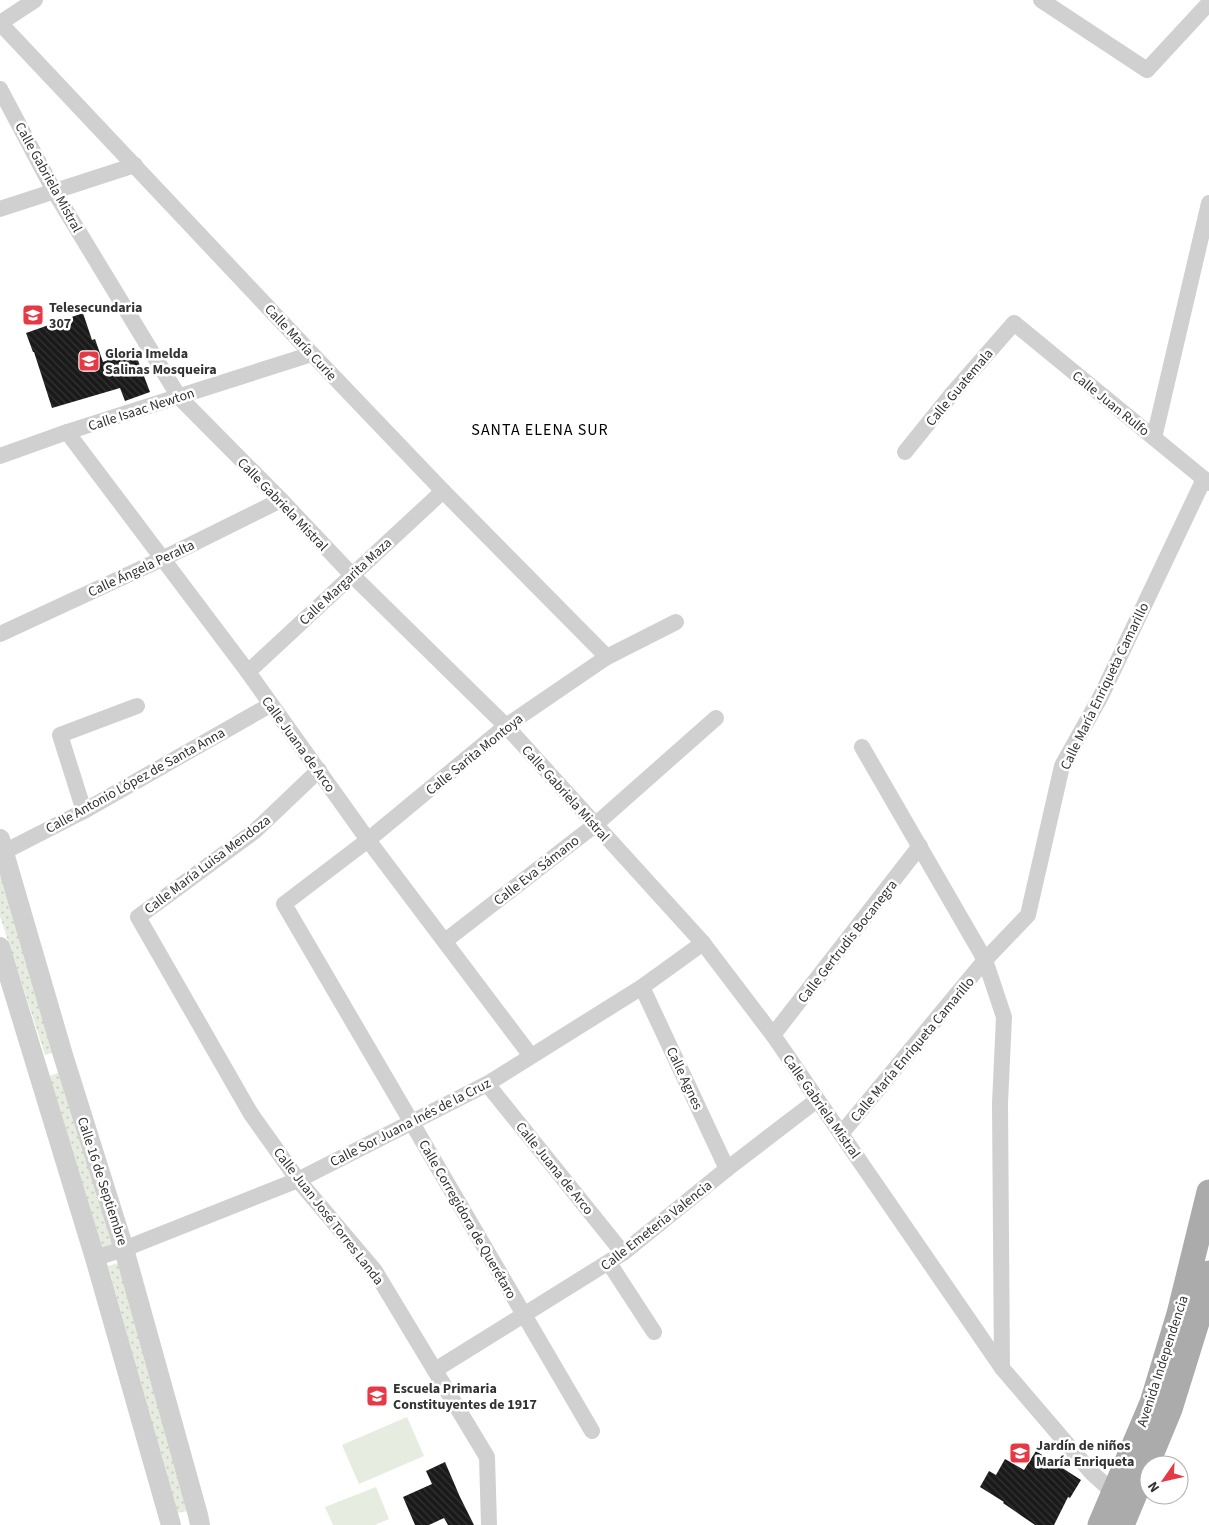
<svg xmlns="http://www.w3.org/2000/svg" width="1209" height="1525" viewBox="0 0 1209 1525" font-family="'Source Sans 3',sans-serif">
	<defs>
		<pattern id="grass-dots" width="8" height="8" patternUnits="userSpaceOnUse" patternTransform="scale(1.25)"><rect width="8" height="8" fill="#e6ecdf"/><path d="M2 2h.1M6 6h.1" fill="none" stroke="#c6cbc0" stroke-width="1.8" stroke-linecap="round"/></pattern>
		<pattern id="building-back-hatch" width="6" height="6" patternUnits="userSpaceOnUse" patternTransform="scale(1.25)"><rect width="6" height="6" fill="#1a1a1a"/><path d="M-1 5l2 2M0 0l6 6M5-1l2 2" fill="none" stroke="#333"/></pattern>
	</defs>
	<rect width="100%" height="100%" fill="#fff"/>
	<g fill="url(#grass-dots)">
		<path d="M 3,876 L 55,1052 L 45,1055 L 0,916 L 0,877 Z"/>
		<path d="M 61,1072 L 115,1245 L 103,1250 L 49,1076 Z"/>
		<path d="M 122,1262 L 187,1511 L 177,1513 L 108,1266 Z"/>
	</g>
	<g fill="#e6ecdf">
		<path d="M 407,1417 L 424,1456 L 359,1484 L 342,1445 Z"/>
		<path d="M 376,1487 L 389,1519 L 375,1525 L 333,1525 L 325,1507 Z"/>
	</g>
	<g fill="url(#building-back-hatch)">
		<path d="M 83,313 L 92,340 L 95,339 L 103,362 L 134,350 L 150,392 L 125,401 L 120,388 L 52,408 L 34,352 L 33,352 L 26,333 Z"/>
		<path d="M 1036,1451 L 1081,1480 L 1070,1498 L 1068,1497 L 1054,1525 L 1035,1525 L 1003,1503 L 1004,1502 L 980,1487 L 989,1471 L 996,1475 L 1005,1459 L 1024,1470 Z"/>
		<path d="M 445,1462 L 460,1497 L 474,1525 L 448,1525 L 444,1518 L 429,1525 L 415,1525 L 403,1497 L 432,1484 L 426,1471 Z"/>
	</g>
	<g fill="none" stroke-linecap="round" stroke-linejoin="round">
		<g stroke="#d0d0d0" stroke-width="16">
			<path d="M 1041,0 L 1147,70 L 1209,3"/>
			<path d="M 0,23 L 312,354 L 443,491 L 607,657"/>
			<path d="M 0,23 L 35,0"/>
			<path d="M 0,89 L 54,191 L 179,397 L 281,500 L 352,575 L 506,726 L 703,943 L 773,1035 L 1002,1368 L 1091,1472 L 1114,1493 L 1123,1496"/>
			<path d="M 0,209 L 135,165"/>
			<path d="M 67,432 L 248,672 L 368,840 L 531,1056"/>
			<path d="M 1154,438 L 1209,203"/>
			<path d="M 905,452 L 951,395 L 1014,323 L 1209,483"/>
			<path d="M 0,456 L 67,432 L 312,354"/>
			<path d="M 0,634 L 162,559 L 281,500"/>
			<path d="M 248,672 L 443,491"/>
			<path d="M 862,747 L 985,960 L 1004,1017 L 1000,1103 L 1002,1368"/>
			<path d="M 319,770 L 255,831 L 138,917 L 251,1114 L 298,1180 L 375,1271 L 487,1457 L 489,1525"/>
			<path d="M 84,811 L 60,735 L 137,706"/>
			<path d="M 0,854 L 84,811 L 270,705"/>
			<path d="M 445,941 L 595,825 L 716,718"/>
			<path d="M 642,987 L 727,1169"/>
			<path d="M 773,1035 L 920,846"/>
			<path d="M 487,1084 L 623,1253"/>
			<path d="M 841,1134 L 985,960 L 1028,915 L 1062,766 L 1101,696 L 1204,479"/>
			<path d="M 95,1258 L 124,1249 L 298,1180 L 487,1084 L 642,987 L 703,943"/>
			<path d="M 609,1263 L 654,1332"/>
			<path d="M 435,1370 L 623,1253 L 727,1169 L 817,1100"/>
			<path d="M 592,1431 L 284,904 L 368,840 L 506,726 L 607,657 L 676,622"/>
		</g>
		<g stroke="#d0d0d0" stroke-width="20">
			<path d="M 0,839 L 63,1055 L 124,1249 L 198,1515 L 200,1525"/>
			<path d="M 0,947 L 95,1258 L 171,1525"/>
		</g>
		<g stroke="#ababab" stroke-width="25">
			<path d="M 1100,1525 L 1152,1403 L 1179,1314 L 1209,1192"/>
			<path d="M 1122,1525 L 1170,1409 L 1198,1319 L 1209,1273"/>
		</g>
	</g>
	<defs>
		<g id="school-square" transform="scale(1.125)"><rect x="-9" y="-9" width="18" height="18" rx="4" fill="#e63946" stroke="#fff"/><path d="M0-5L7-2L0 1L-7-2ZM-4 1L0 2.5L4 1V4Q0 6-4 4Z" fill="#fff"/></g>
	</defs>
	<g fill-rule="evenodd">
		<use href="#school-square" x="33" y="315"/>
		<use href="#school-square" x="89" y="361"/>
		<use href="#school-square" x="377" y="1396"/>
		<use href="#school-square" x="1020" y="1453"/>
	</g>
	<g text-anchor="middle" stroke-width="5" stroke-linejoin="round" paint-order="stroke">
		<g font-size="14" fill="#333" stroke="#fff">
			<text transform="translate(49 177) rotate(61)" y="5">Calle Gabriela Mistral</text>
			<text transform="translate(301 342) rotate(47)" y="5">Calle María Curie</text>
			<text transform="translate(959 387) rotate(-50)" y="5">Calle Guatemala</text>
			<text transform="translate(1111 403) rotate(39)" y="5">Calle Juan Rulfo</text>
			<text transform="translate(141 409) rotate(-18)" y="5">Calle Isaac Newton</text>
			<text transform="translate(283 504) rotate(46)" y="5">Calle Gabriela Mistral</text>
			<text transform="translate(141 568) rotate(-25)" y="5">Calle Ángela Peralta</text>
			<text transform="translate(345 581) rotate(-43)" y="5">Calle Margarita Maza</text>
			<text transform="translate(1104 686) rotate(-64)" y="5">Calle María Enriqueta Camarillo</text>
			<text transform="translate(299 744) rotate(54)" y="5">Calle Juana de Arco</text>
			<text transform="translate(474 754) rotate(-39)" y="5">Calle Sarita Montoya</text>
			<text transform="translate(135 780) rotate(-29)" y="5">Calle Antonio López de Santa Anna</text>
			<text transform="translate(566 793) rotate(48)" y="5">Calle Gabriela Mistral</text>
			<text transform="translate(207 864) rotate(-37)" y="5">Calle María Luisa Mendoza</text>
			<text transform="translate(536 870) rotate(-38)" y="5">Calle Eva Sámano</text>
			<text transform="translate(847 941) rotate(-52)" y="5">Calle Gertrudis Bocanegra</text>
			<text transform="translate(912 1049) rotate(-50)" y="5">Calle María Enriqueta Camarillo</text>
			<text transform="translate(685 1078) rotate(65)" y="5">Calle Agnes</text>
			<text transform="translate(822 1106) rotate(55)" y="5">Calle Gabriela Mistral</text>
			<text transform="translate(410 1122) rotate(-27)" y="5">Calle Sor Juana Inés de la Cruz</text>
			<text transform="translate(555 1168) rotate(51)" y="5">Calle Juana de Arco</text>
			<text transform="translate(103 1181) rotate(72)" y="5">Calle 16 de Septiembre</text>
			<text transform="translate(329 1216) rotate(52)" y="5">Calle Juan José Torres Landa</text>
			<text transform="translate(468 1219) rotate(60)" y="5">Calle Corregidora de Querétaro</text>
			<text transform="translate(656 1225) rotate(-38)" y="5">Calle Emeteria Valencia</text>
			<text transform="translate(1162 1361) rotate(-72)" y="5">Avenida Independencia</text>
		</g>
		<g font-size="14" font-weight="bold" fill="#333" stroke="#fff" text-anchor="start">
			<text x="49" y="312">Telesecundaria<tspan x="49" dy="16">307</tspan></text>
			<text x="105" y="358">Gloria Imelda<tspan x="105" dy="16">Salinas Mosqueira</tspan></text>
			<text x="393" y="1393">Escuela Primaria<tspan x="393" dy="16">Constituyentes de 1917</tspan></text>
			<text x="1036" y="1450">Jardín de niños<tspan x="1036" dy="16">María Enriqueta</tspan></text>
		</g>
		<g font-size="16" letter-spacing="1" fill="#000" stroke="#fff">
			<text x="540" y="435">SANTA ELENA SUR</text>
		</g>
	</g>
	<g transform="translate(1164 1480) rotate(236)"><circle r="24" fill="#ffffff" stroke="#adadad"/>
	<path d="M0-4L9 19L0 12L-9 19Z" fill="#e63946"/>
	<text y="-8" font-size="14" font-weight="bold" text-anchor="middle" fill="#333333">N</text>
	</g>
</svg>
